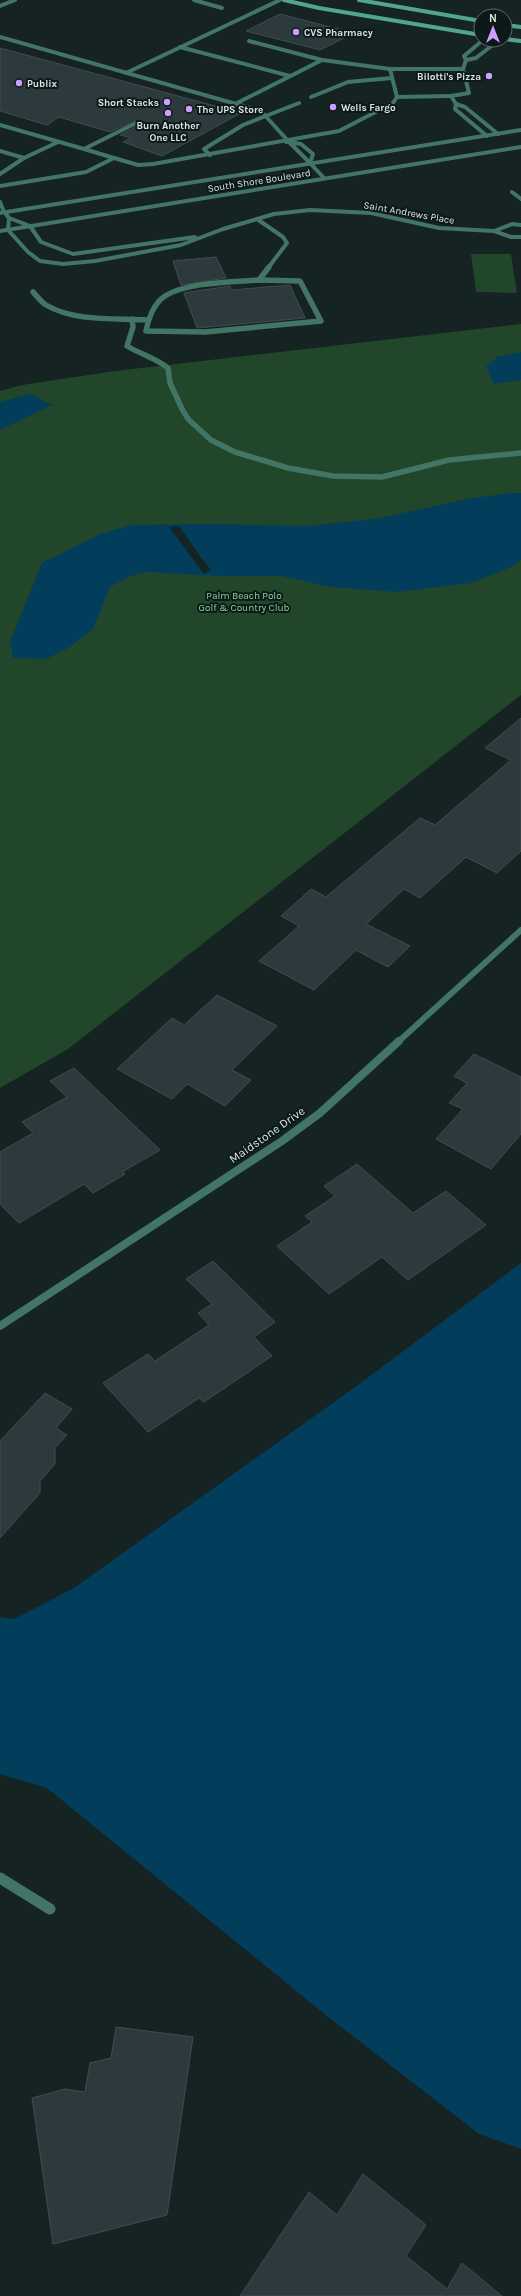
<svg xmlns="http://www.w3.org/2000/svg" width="521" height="2296" viewBox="0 0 521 2296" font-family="Karla,sans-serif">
	<rect width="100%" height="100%" fill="#152322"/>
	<g fill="#22462a">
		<path d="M 471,254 L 511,254 L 517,293 L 476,292 Z"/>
		<path d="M 521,324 L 521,695 L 68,1049 L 0,1088 L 0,391 L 22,385 L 115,371 Z"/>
	</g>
	<g fill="#033d5c">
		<path d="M 521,352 L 521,380 L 494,384 L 486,367 L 497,357 Z"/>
		<path d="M 30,394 L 52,405 L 0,430 L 0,402 Z"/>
		<path d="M 510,493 L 521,493 L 521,560 L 509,568 L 471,583 L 398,592 L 331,587 L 281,576 L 219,576 L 148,572 L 130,576 L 110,587 L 93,629 L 70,647 L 46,659 L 13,658 L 10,642 L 42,563 L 100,534 L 132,525 L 208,524 L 309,526 L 381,518 L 467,499 Z"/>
		<path d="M 521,1263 L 521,2149 L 479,2134 L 327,2016 L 47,1788 L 0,1774 L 0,1617 L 14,1619 L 74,1588 L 362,1382 Z"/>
	</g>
	<path fill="#152322" d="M 179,526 L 200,556 L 211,570 L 204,574 L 169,527 Z"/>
	<g fill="#2c3a3d" stroke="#3f4d51">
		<path d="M 280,14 L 354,33 L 320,50 L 246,31 Z"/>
		<path d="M 0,48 L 130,83 L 241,113 L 162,156 L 123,142 L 131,138 L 120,135 L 139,125 L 139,122 L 137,120 L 110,132 L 59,117 L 47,125 L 0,111 Z"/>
		<path d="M 216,257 L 226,278 L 181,285 L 173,261 Z"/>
		<path d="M 290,285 L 305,318 L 197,328 L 184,293 L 230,286 L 232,290 Z"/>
		<path d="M 521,718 L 521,851 L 497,873 L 466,857 L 420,898 L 404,889 L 366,924 L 410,946 L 388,967 L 356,950 L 314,990 L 259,961 L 299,926 L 281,916 L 311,889 L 326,897 L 420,818 L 435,825 L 511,760 L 485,748 Z"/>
		<path d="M 217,995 L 277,1026 L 232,1070 L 251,1080 L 225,1106 L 187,1084 L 172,1099 L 117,1069 L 172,1018 L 184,1025 Z"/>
		<path d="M 474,1054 L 521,1077 L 521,1134 L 491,1169 L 436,1139 L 463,1109 L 449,1103 L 467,1083 L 454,1076 Z"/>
		<path d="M 74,1068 L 160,1150 L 122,1172 L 125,1174 L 93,1193 L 84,1184 L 19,1223 L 0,1204 L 0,1152 L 33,1133 L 22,1122 L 67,1097 L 50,1081 Z"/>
		<path d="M 357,1164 L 413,1213 L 446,1191 L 486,1225 L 408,1280 L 382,1257 L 329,1294 L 277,1246 L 312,1222 L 305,1216 L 335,1196 L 324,1186 Z"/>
		<path d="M 213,1261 L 275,1322 L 254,1337 L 272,1356 L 204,1402 L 199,1398 L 148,1432 L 103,1383 L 148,1354 L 155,1361 L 209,1325 L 198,1313 L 212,1304 L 186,1279 Z"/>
		<path d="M 45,1393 L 72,1409 L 56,1428 L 67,1435 L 55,1448 L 55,1464 L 40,1481 L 40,1493 L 0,1538 L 0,1441 Z"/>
		<path d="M 116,2027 L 193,2037 L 167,2215 L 53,2244 L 32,2098 L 65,2089 L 85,2092 L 90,2063 L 111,2058 Z"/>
		<path d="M 363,2174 L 426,2225 L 406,2256 L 447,2289 L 462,2263 L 502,2296 L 240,2296 L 309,2192 L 337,2215 Z"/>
	</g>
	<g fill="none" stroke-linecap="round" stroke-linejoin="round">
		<g stroke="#427565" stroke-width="4">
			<path d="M 194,0 L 222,8"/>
			<path d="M 0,6 L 15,0"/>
			<path d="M 0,37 L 261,111 L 289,142"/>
			<path d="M 483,40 L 464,56 L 466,60 L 463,69 L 469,93 L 451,96 L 456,104 L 465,107 L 498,134"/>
			<path d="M 180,47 L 290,76"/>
			<path d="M 322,60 L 390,69 L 463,69"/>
			<path d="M 466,60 L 476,58 L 499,40"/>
			<path d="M 126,73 L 280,0"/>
			<path d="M 311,97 L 348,82 L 392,78"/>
			<path d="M 397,97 L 451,96"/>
			<path d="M 235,104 L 322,60 L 249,41"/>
			<path d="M 456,104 L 455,109 L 487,136"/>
			<path d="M 0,125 L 84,149"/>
			<path d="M 286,142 L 289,142"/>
			<path d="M 289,142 L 301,144 L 313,154 L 310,163 Z"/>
			<path d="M 0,151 L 24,158 L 0,174"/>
			<path d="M 210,155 L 204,149 L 243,125 L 299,103"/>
			<path d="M 24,158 L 58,142"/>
			<path d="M 114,158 L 138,165 L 153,164 L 339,131 L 393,103 L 397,97 L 390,69"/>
			<path d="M 0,186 L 86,172 L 114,158 L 84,149 L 136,123"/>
			<path d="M 512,192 L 521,199"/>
			<path d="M 0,202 L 4,212"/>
			<path d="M 257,219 L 283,237 L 287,243 L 268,268"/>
		</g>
		<g stroke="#427565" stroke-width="5.5">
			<path d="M 259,280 L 300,281 L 321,321 L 205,332 L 146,331 C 148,319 154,303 165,296 C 187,282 233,282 259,280 Z"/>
			<path d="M 259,280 L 269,267"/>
			<path d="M 33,292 C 37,296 41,302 46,305 C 75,322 115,318 147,320"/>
			<path d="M 132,319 L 133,327 L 127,346 C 140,354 156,358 168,368 L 170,383 L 183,411 L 189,420 L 211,440 L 235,452 L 288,468 L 333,476 L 382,477 L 449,460 L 521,453"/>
		</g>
		<g stroke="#427565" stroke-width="4">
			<path d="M 310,163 L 324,178"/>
			<path d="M 6,214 L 9,218 L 30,226 L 41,242 L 73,254 L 195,237"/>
			<path d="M 9,218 L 8,230 L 28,252 L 40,261 L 63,264 L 95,261 L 181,245 L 223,229 L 274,214 L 310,210 L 371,213 L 439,228 L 494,231 L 511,237 L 521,237"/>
			<path d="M 494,231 L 512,224 L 521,225"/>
		</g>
		<path stroke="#427565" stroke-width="6" d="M 398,1042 L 521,930"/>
		<path stroke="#427565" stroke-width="8" d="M 0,1326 L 282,1141 L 320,1113 L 399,1041"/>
		<path stroke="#427565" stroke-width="11" d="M 0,1878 L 50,1909"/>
		<g stroke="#427565" stroke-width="4">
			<path d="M 0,213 L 521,130"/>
			<path d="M 0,231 L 521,147"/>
		</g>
		<g stroke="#50a68d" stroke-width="4">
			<path d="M 284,0 L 319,8 L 481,35"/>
			<path d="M 359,0 L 481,21"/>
			<path d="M 505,25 L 521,27"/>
			<path d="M 505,39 L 521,41"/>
		</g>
	</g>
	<g fill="#cf9eff" stroke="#0c1919" stroke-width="1.5">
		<circle cx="296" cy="32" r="4"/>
		<circle cx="489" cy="76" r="4"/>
		<circle cx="19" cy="83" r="4"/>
		<circle cx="167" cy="102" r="4"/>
		<circle cx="333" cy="107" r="4"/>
		<circle cx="189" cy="109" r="4"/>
		<circle cx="168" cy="113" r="4"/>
	</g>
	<g text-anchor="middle" stroke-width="4" stroke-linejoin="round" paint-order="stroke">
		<g font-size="10" font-weight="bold" fill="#dce5e4" stroke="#0c1919" text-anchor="start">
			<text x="304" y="36">CVS Pharmacy</text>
			<text x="481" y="80" text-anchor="end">Bilotti's Pizza</text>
			<text x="27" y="87">Publix</text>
			<text x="159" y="106" text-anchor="end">Short Stacks</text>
			<text x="341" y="111">Wells Fargo</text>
			<text x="197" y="113">The UPS Store</text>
			<text x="168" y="129" text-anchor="middle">Burn Another<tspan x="168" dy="12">One LLC</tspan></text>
		</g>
		<g font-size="10" fill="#dce5e4" stroke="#0c1919">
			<text transform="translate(259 180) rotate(-9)" y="4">South Shore Boulevard</text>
			<text transform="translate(409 212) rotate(10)" y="4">Saint Andrews Place</text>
		</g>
		<g font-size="10" fill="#8cd299" stroke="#0c1919">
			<text x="244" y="599">Palm Beach Polo<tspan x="244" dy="12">Golf &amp; Country Club</tspan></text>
		</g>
		<g font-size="12" fill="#dce5e4" stroke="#0c1919">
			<text transform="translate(267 1135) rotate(-35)" y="4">Maidstone Drive</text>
		</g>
	</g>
	<g transform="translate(493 28)"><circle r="19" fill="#0c1919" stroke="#5f6b6a"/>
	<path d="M0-3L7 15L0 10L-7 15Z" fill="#cf9eff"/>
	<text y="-6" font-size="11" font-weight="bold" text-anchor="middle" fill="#dce5e4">N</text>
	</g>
</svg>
